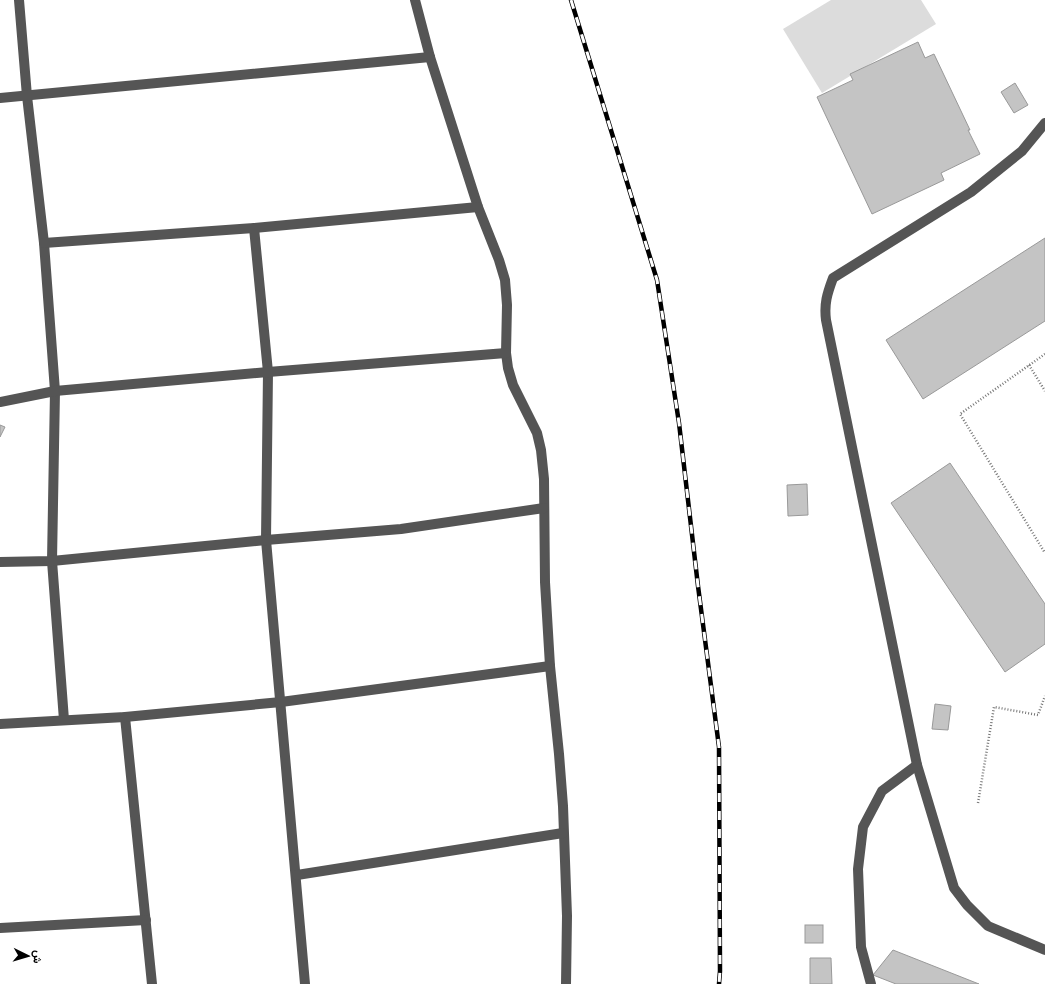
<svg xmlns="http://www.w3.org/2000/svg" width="1045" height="984" viewBox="0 0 1045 984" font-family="'DM Sans',Vazirmatn,sans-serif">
	<rect width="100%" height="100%" fill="#fff"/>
	<path fill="#dcdcdc" d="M 831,0 L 921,0 L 936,24 L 822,93 L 783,29 Z"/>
	<g fill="#c4c4c4" stroke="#999">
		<path d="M 918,42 L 925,58 L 934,54 L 970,130 L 968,130 L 980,154 L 941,173 L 944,180 L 872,214 L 817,97 L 853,80 L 850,74 Z"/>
		<path d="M 1015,83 L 1028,105 L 1014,113 L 1001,92 Z"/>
		<path d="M 1045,238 L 1045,321 L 923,399 L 886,340 Z"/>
		<path d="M 0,425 L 5,427 L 0,437 Z"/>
		<path d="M 950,463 L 1045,604 L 1045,644 L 1005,672 L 891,503 Z"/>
		<path d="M 807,484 L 808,515 L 788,516 L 787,485 Z"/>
		<path d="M 935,704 L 951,706 L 948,730 L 932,729 Z"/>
		<rect x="805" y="925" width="18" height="18"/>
		<path d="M 893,950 L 979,984 L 896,984 L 873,975 Z"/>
		<path d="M 810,958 L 831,958 L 832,984 L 810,984 Z"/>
	</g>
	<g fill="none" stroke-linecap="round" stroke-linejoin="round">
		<g stroke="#777" stroke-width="2.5" stroke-dasharray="1 2" stroke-linecap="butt">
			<path d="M 1045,354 L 960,414 L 1045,553"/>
			<path d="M 1029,365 L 1045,391"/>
			<path d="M 978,803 L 994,707 L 1038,715 L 1045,696"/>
		</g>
		<g stroke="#555" stroke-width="10">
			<path d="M 19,0 L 27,96 L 44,243 L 55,391 L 52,561 L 64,720"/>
			<path d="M 415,0 L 430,57 L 478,207 L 499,260 L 505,280 L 507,305 L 506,353 L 508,368 L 513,385 L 537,433 L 541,450 L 544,479 L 545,582 L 550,666 L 559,754 L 563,806 L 567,916 L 566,984"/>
			<path d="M 0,98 L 430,57"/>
			<path d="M 1045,123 L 1022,151 L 971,192 L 833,278 C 827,294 824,304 826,320 L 917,765 L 954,888 L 967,905 L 988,926 L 1045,950"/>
			<path d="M 254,228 L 268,372 L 266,540 L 305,984"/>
			<path d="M 44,243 L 254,228 L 478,207"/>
			<path d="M 0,402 L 55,391 L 268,372 L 506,353"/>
			<path d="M 0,562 L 52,561 L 266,540 L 401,529 L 544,508"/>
			<path d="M 125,717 L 152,984"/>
			<path d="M 0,724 L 125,717 L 281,702 L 550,666"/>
			<path d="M 297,875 L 563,833"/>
			<path d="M 0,928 L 146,920"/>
			<path d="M 871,984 L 861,947 L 858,869 L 863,827 L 882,791 L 917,765"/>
		</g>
		<g stroke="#000" stroke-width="4.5">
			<path id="rail" d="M 571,0 L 657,280 L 679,423 L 698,586 L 719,747 L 720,971 L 719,984"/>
		</g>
		<use href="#rail" stroke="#fff" stroke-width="3" stroke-dasharray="9" stroke-linecap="butt"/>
	</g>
	<g transform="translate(28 956) rotate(95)" stroke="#ffffff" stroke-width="3" paint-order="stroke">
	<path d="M0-3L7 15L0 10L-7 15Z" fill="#000000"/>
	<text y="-6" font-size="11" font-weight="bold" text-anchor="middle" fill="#000000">ش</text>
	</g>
</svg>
